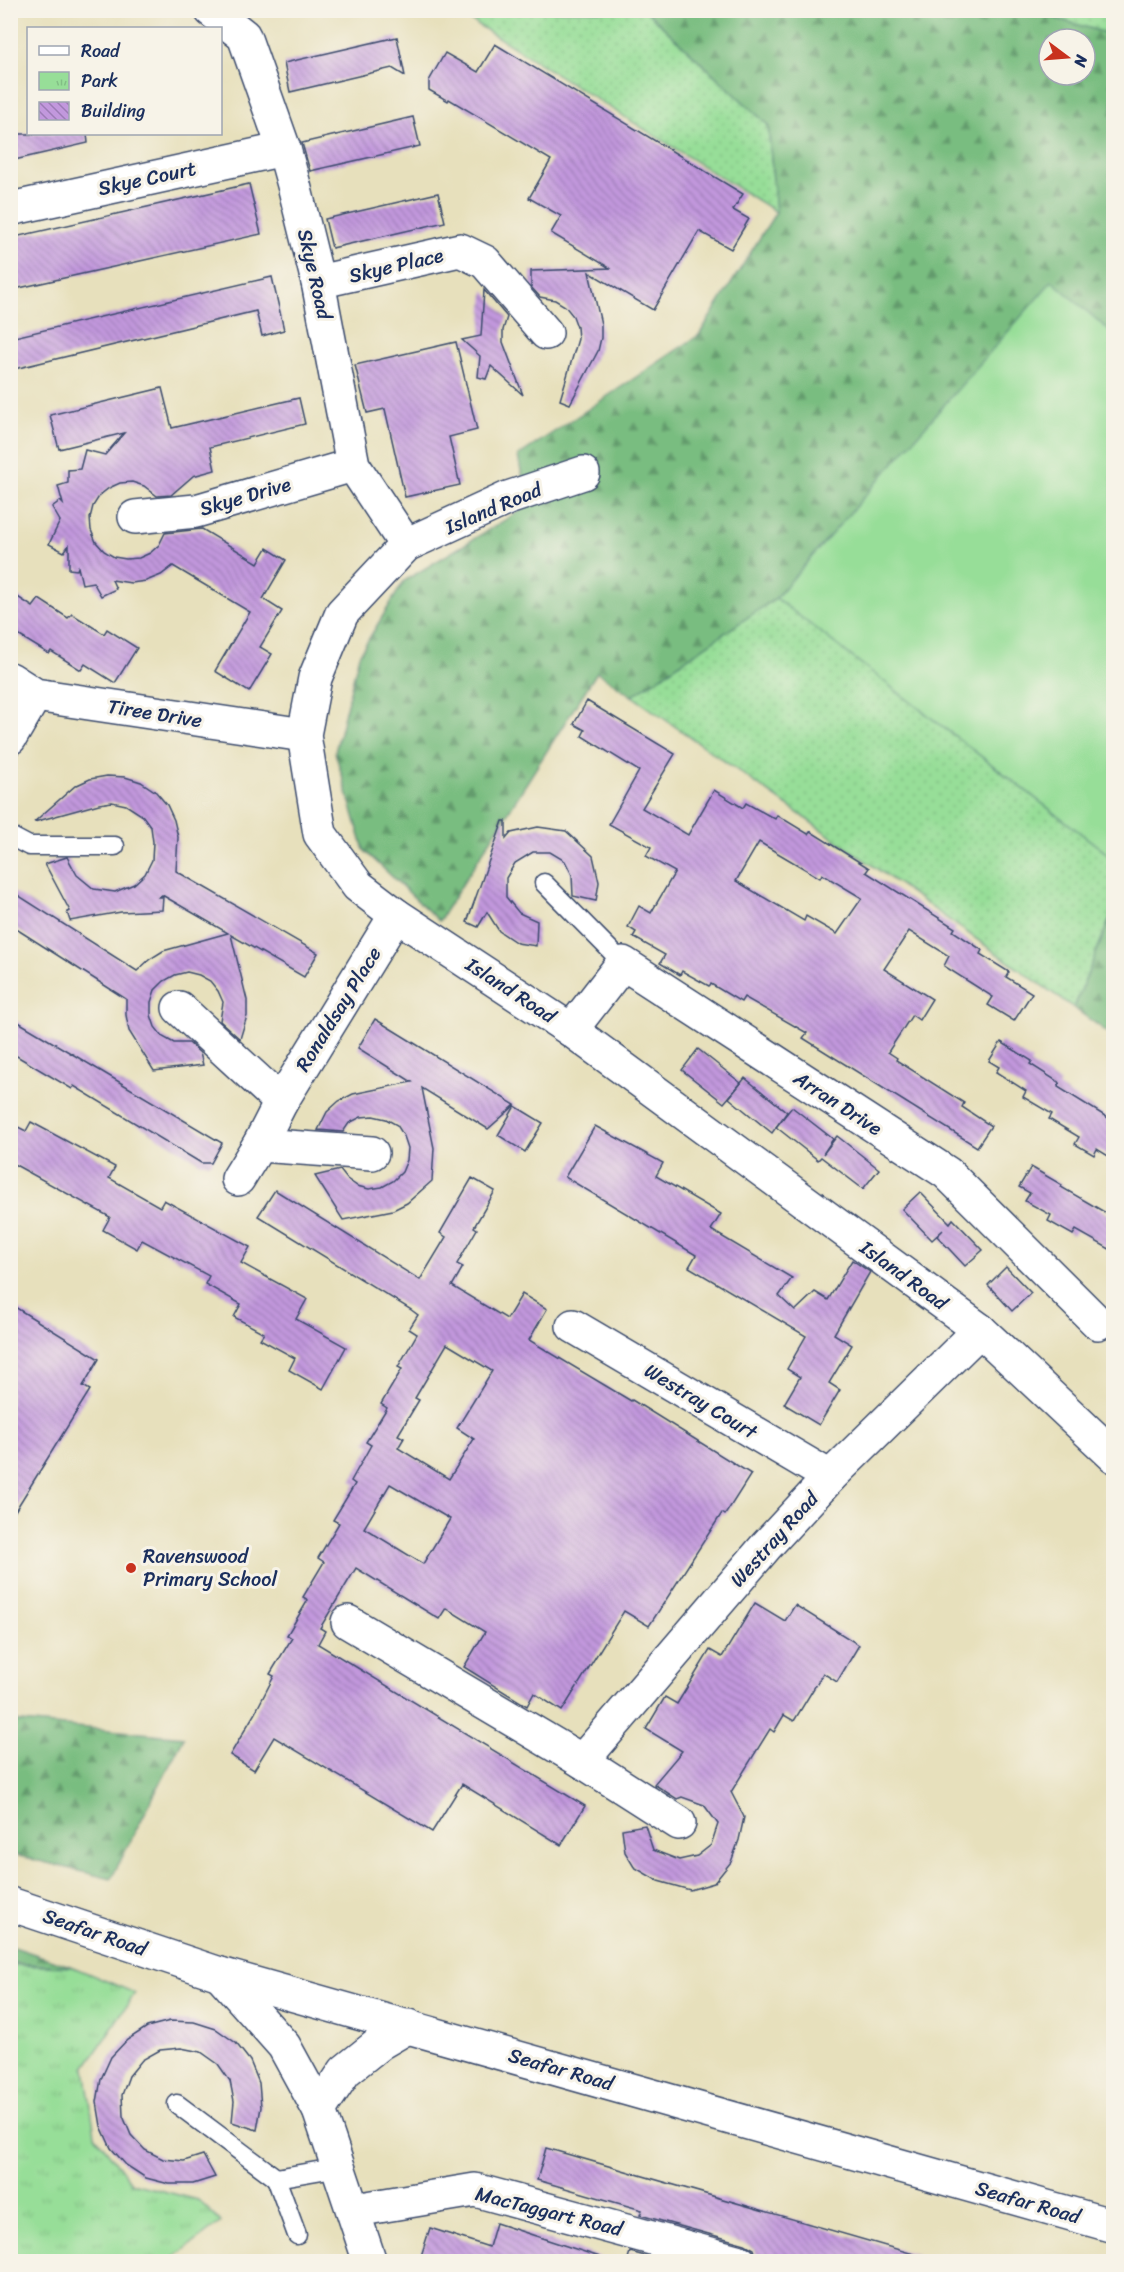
<svg xmlns="http://www.w3.org/2000/svg" width="1124" height="2272" viewBox="0 0 1124 2272" font-family="Sriracha,sans-serif">
	<defs>
		<pattern id="grass-dots" width="8" height="8" patternUnits="userSpaceOnUse" patternTransform="scale(1.5)"><rect width="8" height="8" fill="#97de98"/><path d="M2 2h.1M6 6h.1" fill="none" stroke="#82bf85" stroke-width="1.8" stroke-linecap="round"/></pattern>
		<pattern id="forest-firs" width="22" height="20" patternUnits="userSpaceOnUse" patternTransform="scale(1.5)"><rect width="22" height="20" fill="#79bd80"/><path d="M5 1l3.5 6h-7zM16 11l3.5 6h-7z" fill="#629a6c"/></pattern>
		<pattern id="park-tufts" width="24" height="20" patternUnits="userSpaceOnUse" patternTransform="scale(1.5)"><rect width="24" height="20" fill="#97de98"/><path d="M3 7l-1-3M5 7V3M7 7l1-3M15 17l-1-3M17 17v-4M19 17l1-3" fill="none" stroke="#82bf85"/></pattern>
		<pattern id="building-back-hatch" width="6" height="6" patternUnits="userSpaceOnUse" patternTransform="scale(1.5)"><rect width="6" height="6" fill="#c298dd"/><path d="M-1 5l2 2M0 0l6 6M5-1l2 2" fill="none" stroke="#9d7cb6"/></pattern>
	</defs>
	<rect width="100%" height="100%" fill="#f7f3e8"/>
	<filter id="ink" filterUnits="userSpaceOnUse"><feTurbulence type="fractalNoise" baseFrequency=".0167" numOctaves="2"/><feDisplacementMap in="SourceGraphic" scale="12" xChannelSelector="R" yChannelSelector="G"/><feConvolveMatrix kernelMatrix="1 2 1 2 8 2 1 2 1" color-interpolation-filters="sRGB"/></filter>
	<filter id="wash" filterUnits="userSpaceOnUse"><feTurbulence type="fractalNoise" baseFrequency=".008" numOctaves="4" result="noise"/><feDisplacementMap in="SourceGraphic" scale="24" xChannelSelector="R" yChannelSelector="G"/><feGaussianBlur stdDeviation="1.35" result="paint"/><feColorMatrix in="noise" values="0 0 0 0 0 0 0 0 0 0 0 0 0 0 0 0 0 1.4 0 .05"/><feComposite in="paint" operator="in"/></filter>
	<g filter="url(#wash)">
		<rect width="100%" height="100%" fill="#e7e0bc"/>
		<g fill="url(#grass-dots)" stroke="#59867b" stroke-width="1.5">
			<path d="M 456,11 L 646,11 L 768,125 L 776,212 Z"/>
			<path d="M 1030,11 L 1113,11 L 1113,35 Z"/>
			<path d="M 776,598 L 1113,858 L 1113,911 L 1074,1008 L 632,696 Z"/>
		</g>
		<g fill="url(#forest-firs)" stroke="#4a766f" stroke-width="1.5" fill-rule="evenodd">
			<path d="M 646,11 L 1030,11 L 1113,35 L 1113,334 L 1052,282 L 776,598 L 632,696 L 597,672 L 439,921 L 364,850 L 335,752 L 359,655 L 404,581 L 528,506 L 518,456 L 699,335 L 776,212 L 768,125 ZM 1049,39 L 1085,39 L 1085,75 L 1049,75 Z"/>
			<path d="M 1113,911 L 1113,1036 L 1074,1008 Z"/>
			<path d="M 10,1721 L 184,1737 L 111,1879 L 11,1854 Z"/>
			<path d="M 10,1946 L 11,1946 L 73,1967 L 11,1963 Z"/>
		</g>
		<path fill="url(#park-tufts)" stroke="#59867b" stroke-width="1.5" d="M 11,1965 L 73,1967 L 135,1993 L 85,2068 L 95,2135 L 132,2183 L 198,2200 L 221,2222 L 169,2261 L 11,2261 Z"/>
		<path fill="#97de98" stroke="#59867b" stroke-width="1.5" d="M 1052,281 L 1113,334 L 1113,858 L 776,598 Z"/>
		<g id="blocks">
			<g fill="url(#building-back-hatch)" fill-rule="evenodd">
				<path d="M 397,37 L 405,76 L 392,68 L 290,92 L 284,63 Z"/>
				<path d="M 495,44 L 743,194 L 733,210 L 749,219 L 731,249 L 699,231 L 653,310 L 589,272 L 601,324 L 601,338 L 598,351 L 570,404 L 560,400 L 578,339 L 577,327 L 573,316 L 565,306 L 555,300 L 540,297 L 531,287 L 531,271 L 610,268 L 551,233 L 561,216 L 529,198 L 551,160 L 449,99 L 448,101 L 429,90 L 429,81 L 445,53 L 478,72 Z"/>
				<path d="M 413,117 L 420,146 L 310,171 L 302,143 Z"/>
				<path d="M 10,134 L 87,134 L 88,143 L 10,161 Z"/>
				<path d="M 249,184 L 261,234 L 10,290 L 10,238 Z"/>
				<path d="M 438,193 L 445,222 L 332,248 L 325,219 Z"/>
				<path d="M 272,277 L 284,330 L 262,336 L 256,311 L 10,370 L 10,338 Z"/>
				<path d="M 484,290 L 507,317 L 503,330 L 503,342 L 523,395 L 491,366 L 486,379 L 478,377 L 480,356 L 462,340 L 481,336 Z"/>
				<path d="M 456,342 L 477,430 L 449,437 L 460,485 L 405,497 L 385,409 L 367,413 L 355,365 Z"/>
				<path d="M 162,388 L 172,428 L 299,398 L 305,424 L 210,447 L 215,470 L 193,476 L 171,495 L 157,496 L 144,486 L 132,482 L 120,483 L 109,488 L 100,495 L 93,506 L 90,518 L 91,530 L 96,542 L 104,551 L 114,557 L 126,559 L 139,558 L 150,553 L 159,545 L 165,533 L 202,529 L 258,563 L 267,548 L 286,560 L 263,599 L 282,611 L 260,647 L 272,654 L 249,692 L 215,671 L 250,612 L 173,566 L 161,575 L 146,581 L 131,583 L 112,580 L 116,589 L 101,596 L 93,582 L 82,584 L 78,567 L 77,570 L 69,569 L 69,545 L 64,552 L 49,544 L 60,521 L 52,507 L 60,501 L 63,504 L 58,486 L 68,483 L 68,470 L 80,469 L 85,450 L 105,455 L 124,433 L 59,449 L 50,415 Z"/>
				<path d="M 10,592 L 33,607 L 39,599 L 68,618 L 72,614 L 104,634 L 107,629 L 137,648 L 115,683 L 85,664 L 81,670 L 51,651 L 49,654 L 10,630 Z"/>
				<path d="M 587,701 L 675,754 L 642,808 L 688,835 L 714,790 L 743,808 L 746,803 L 775,819 L 777,815 L 808,834 L 810,831 L 869,868 L 866,872 L 955,928 L 953,931 L 982,950 L 980,954 L 1009,972 L 1006,977 L 1032,993 L 1014,1021 L 988,1005 L 993,997 L 944,966 L 949,956 L 909,931 L 884,969 L 932,999 L 919,1020 L 912,1015 L 888,1052 L 897,1058 L 896,1060 L 964,1103 L 962,1107 L 991,1126 L 977,1147 L 803,1038 L 807,1033 L 744,997 L 741,1002 L 711,984 L 709,986 L 682,971 L 680,975 L 660,963 L 665,955 L 633,937 L 636,932 L 628,927 L 639,906 L 651,913 L 675,872 L 646,856 L 651,847 L 609,824 L 639,771 L 582,736 L 585,730 L 574,724 ZM 759,842 L 820,878 L 822,874 L 862,898 L 837,934 L 806,916 L 804,921 L 736,881 Z"/>
				<path d="M 107,776 L 125,777 L 141,782 L 156,792 L 167,805 L 174,820 L 178,837 L 176,871 L 318,953 L 304,977 L 231,935 L 247,1000 L 247,1016 L 240,1039 L 220,1021 L 223,1002 L 218,991 L 210,981 L 199,975 L 187,972 L 175,975 L 164,981 L 155,990 L 151,1002 L 151,1015 L 155,1027 L 163,1037 L 174,1043 L 189,1043 L 200,1053 L 203,1065 L 154,1071 L 129,1031 L 126,1015 L 126,999 L 10,925 L 10,890 L 137,971 L 150,959 L 163,951 L 228,933 L 162,895 L 159,897 L 163,897 L 162,910 L 121,912 L 70,921 L 67,912 L 70,911 L 45,864 L 67,857 L 77,875 L 94,889 L 115,892 L 134,884 L 145,874 L 152,860 L 153,842 L 151,827 L 143,816 L 126,805 L 112,802 L 99,804 L 34,822 L 75,786 L 90,779 Z"/>
				<path d="M 503,821 L 506,821 L 506,839 L 511,833 L 538,827 L 566,831 L 593,856 L 599,882 L 596,901 L 573,896 L 572,875 L 565,861 L 550,852 L 533,852 L 515,863 L 506,878 L 506,897 L 519,913 L 537,921 L 536,946 L 517,943 L 499,931 L 487,912 L 478,927 L 467,922 Z"/>
				<path d="M 10,1017 L 222,1143 L 211,1163 L 201,1163 L 74,1086 L 72,1089 L 10,1052 Z"/>
				<path d="M 375,1019 L 515,1105 L 488,1129 L 422,1088 L 434,1148 L 432,1181 L 407,1203 L 393,1210 L 343,1220 L 315,1176 L 340,1170 L 347,1179 L 357,1186 L 369,1189 L 382,1187 L 393,1181 L 402,1172 L 407,1160 L 408,1148 L 404,1136 L 397,1125 L 386,1119 L 373,1116 L 361,1117 L 349,1123 L 343,1132 L 318,1130 L 327,1112 L 339,1101 L 353,1094 L 412,1082 L 358,1048 Z"/>
				<path d="M 1001,1042 L 1032,1061 L 1030,1064 L 1060,1083 L 1058,1087 L 1113,1121 L 1113,1159 L 1097,1149 L 1094,1155 L 1075,1144 L 1079,1137 L 1049,1119 L 1052,1114 L 1023,1097 L 1026,1091 L 996,1072 L 999,1067 L 989,1061 Z"/>
				<path d="M 698,1049 L 741,1083 L 724,1103 L 682,1070 Z"/>
				<path d="M 745,1078 L 787,1112 L 772,1133 L 729,1098 Z"/>
				<path d="M 515,1106 L 543,1123 L 525,1152 L 498,1135 Z"/>
				<path d="M 792,1107 L 833,1139 L 823,1154 L 837,1136 L 879,1169 L 863,1189 L 821,1157 L 818,1160 L 776,1127 Z"/>
				<path d="M 31,1122 L 115,1167 L 109,1178 L 160,1207 L 164,1200 L 250,1247 L 241,1263 L 307,1299 L 296,1319 L 346,1347 L 323,1389 L 289,1370 L 295,1358 L 260,1339 L 264,1333 L 234,1317 L 241,1304 L 205,1284 L 209,1276 L 142,1240 L 137,1249 L 103,1230 L 110,1217 L 10,1162 L 10,1123 L 26,1131 Z"/>
				<path d="M 595,1126 L 663,1163 L 656,1176 L 721,1214 L 711,1230 L 792,1278 L 779,1296 L 795,1311 L 815,1292 L 828,1300 L 852,1260 L 870,1272 L 834,1334 L 852,1345 L 829,1383 L 840,1390 L 819,1425 L 784,1404 L 800,1377 L 787,1369 L 806,1336 L 689,1267 L 696,1255 L 565,1177 Z"/>
				<path d="M 1031,1167 L 1062,1185 L 1061,1187 L 1113,1217 L 1113,1251 L 1076,1230 L 1073,1235 L 1048,1221 L 1051,1215 L 1025,1201 L 1030,1193 L 1019,1187 Z"/>
				<path d="M 472,1178 L 495,1191 L 474,1227 L 477,1229 L 457,1264 L 463,1267 L 452,1286 L 507,1319 L 522,1294 L 547,1309 L 529,1340 L 631,1401 L 632,1400 L 751,1474 L 725,1515 L 722,1513 L 649,1626 L 624,1611 L 562,1711 L 534,1693 L 527,1706 L 464,1667 L 485,1632 L 446,1608 L 439,1619 L 356,1568 L 320,1628 L 325,1631 L 318,1644 L 585,1806 L 561,1845 L 462,1784 L 432,1832 L 274,1737 L 254,1770 L 230,1755 L 255,1713 L 274,1676 L 270,1674 L 292,1638 L 287,1635 L 308,1600 L 303,1597 L 324,1562 L 318,1558 L 339,1523 L 333,1520 L 355,1484 L 351,1481 L 371,1445 L 366,1442 L 387,1408 L 381,1404 L 402,1369 L 398,1367 L 417,1334 L 409,1329 L 418,1315 L 410,1309 L 258,1216 L 275,1190 L 420,1280 L 446,1237 L 440,1233 ZM 447,1344 L 492,1371 L 457,1428 L 474,1439 L 449,1479 L 398,1448 L 404,1438 L 398,1435 L 419,1400 L 415,1398 ZM 390,1484 L 450,1519 L 423,1564 L 364,1528 Z"/>
				<path d="M 920,1192 L 950,1223 L 953,1219 L 983,1250 L 965,1266 L 937,1236 L 943,1230 L 932,1240 L 902,1209 Z"/>
				<path d="M 1006,1267 L 1031,1293 L 1012,1311 L 988,1285 Z"/>
				<path d="M 10,1304 L 99,1359 L 83,1386 L 90,1390 L 10,1519 Z"/>
				<path d="M 755,1603 L 785,1621 L 795,1605 L 859,1645 L 837,1682 L 823,1673 L 794,1721 L 784,1715 L 774,1732 L 770,1729 L 731,1792 L 744,1817 L 739,1840 L 731,1862 L 714,1883 L 690,1890 L 658,1881 L 634,1867 L 625,1852 L 622,1829 L 645,1825 L 653,1850 L 679,1860 L 697,1856 L 711,1845 L 718,1824 L 704,1805 L 682,1797 L 677,1799 L 654,1784 L 682,1751 L 646,1729 L 665,1697 L 677,1704 L 710,1650 L 722,1657 Z"/>
				<path d="M 170,2021 L 194,2022 L 216,2029 L 236,2043 L 250,2061 L 259,2083 L 261,2107 L 257,2130 L 232,2122 L 234,2101 L 230,2081 L 218,2064 L 201,2052 L 181,2048 L 160,2050 L 142,2060 L 129,2076 L 122,2095 L 123,2116 L 131,2135 L 145,2150 L 163,2159 L 184,2161 L 203,2155 L 215,2177 L 193,2184 L 169,2184 L 146,2178 L 126,2165 L 111,2148 L 101,2126 L 97,2102 L 101,2079 L 111,2057 L 127,2040 L 147,2027 Z"/>
				<path d="M 546,2148 L 917,2255 L 916,2262 L 758,2262 L 754,2249 L 745,2244 L 640,2215 L 642,2210 L 537,2180 Z"/>
				<path d="M 496,2223 L 600,2257 L 599,2262 L 440,2262 L 421,2256 L 430,2228 L 489,2247 Z"/>
				<path d="M 630,2252 L 667,2262 L 627,2262 Z"/>
			</g>
		</g>
	</g>
	<g filter="url(#ink)">
		<use href="#blocks" fill-opacity="0" stroke="#3a4a6c" stroke-width="1.5"/>
		<g fill="none" stroke-linecap="round" stroke-linejoin="round">
			<g stroke="#3a4a6c" stroke-width="21">
				<g id="service">
					<path d="M 10,836 L 29,846 L 115,846"/>
					<path d="M 544,883 L 623,963"/>
					<path d="M 177,2104 L 276,2178"/>
					<path d="M 297,2235 L 276,2178 L 340,2167"/>
				</g>
			</g>
			<g stroke="#3a4a6c" stroke-width="36">
				<g id="minor">
					<path d="M 211,10 L 244,36 L 284,149 L 294,185 L 318,282 L 353,465 L 406,545"/>
					<path d="M 10,209 L 284,149"/>
					<path d="M 318,282 L 460,250 L 485,262 L 546,333"/>
					<path d="M 583,473 L 508,498 L 406,545 L 342,613 L 315,678 L 304,735 L 320,834 L 358,886 L 396,915 L 571,1030 L 980,1330 L 1114,1456"/>
					<path d="M 135,517 L 196,511 L 353,465"/>
					<path d="M 10,679 L 35,695 L 304,735"/>
					<path d="M 10,738 L 35,695"/>
					<path d="M 179,1008 L 281,1102"/>
					<path d="M 571,1030 L 623,963 L 947,1173 L 1098,1323"/>
					<path d="M 259,1145 L 372,1153"/>
					<path d="M 238,1179 L 259,1145 L 281,1102 L 396,915"/>
					<path d="M 573,1326 L 830,1477"/>
					<path d="M 348,1622 L 582,1761 L 679,1823"/>
					<path d="M 582,1761 L 767,1545 L 830,1477 L 980,1330"/>
					<path d="M 220,1974 L 284,2046 L 319,2110 L 370,2262"/>
					<path d="M 319,2110 L 345,2071 L 380,2043 L 409,2026"/>
					<path d="M 355,2210 L 475,2190 L 740,2262"/>
				</g>
			</g>
			<g stroke="#3a4a6c" stroke-width="36">
				<path id="tertiary" d="M 10,1904 L 220,1974 L 1114,2226"/>
			</g>
			<use href="#service" stroke="#fff" stroke-width="18"/>
			<use href="#minor" stroke="#fff" stroke-width="33"/>
			<use href="#tertiary" stroke="#fff" stroke-width="33"/>
		</g>
	</g>
	<circle fill="#c8321e" stroke="#f7f3e8" stroke-width="2" cx="131" cy="1568" r="6"/>
	<g text-anchor="middle" stroke-width="6" stroke-linejoin="round" paint-order="stroke">
		<g font-size="20" fill="#1b2f5e" stroke="#f7f3e8">
			<text transform="translate(147 178) rotate(-12)" y="7">Skye Court</text>
			<text transform="translate(396 265) rotate(-13)" y="7">Skye Place</text>
			<text transform="translate(315 274) rotate(77)" y="7">Skye Road</text>
			<text transform="translate(245 496) rotate(-16)" y="7">Skye Drive</text>
			<text transform="translate(493 508) rotate(-23)" y="7">Island Road</text>
			<text transform="translate(155 713) rotate(9)" y="7">Tiree Drive</text>
			<text transform="translate(511 990) rotate(33)" y="7">Island Road</text>
			<text transform="translate(338 1009) rotate(-58)" y="7">Ronaldsay Place</text>
			<text transform="translate(838 1103) rotate(33)" y="7">Arran Drive</text>
			<text transform="translate(904 1275) rotate(36)" y="7">Island Road</text>
			<text transform="translate(701 1401) rotate(31)" y="7">Westray Court</text>
			<text transform="translate(774 1539) rotate(-48)" y="7">Westray Road</text>
			<text transform="translate(95 1932) rotate(19)" y="7">Seafar Road</text>
			<text transform="translate(561 2069) rotate(16)" y="7">Seafar Road</text>
			<text transform="translate(1028 2202) rotate(16)" y="7">Seafar Road</text>
			<text transform="translate(549 2211) rotate(14)" y="7">MacTaggart Road</text>
		</g>
		<g font-size="20" fill="#1b2f5e" stroke="#f7f3e8" text-anchor="start">
			<text x="143" y="1563">Ravenswood<tspan x="143" dy="23">Primary School</tspan></text>
		</g>
	</g>
	<rect width="1124" height="2272" fill="none" stroke="#f7f3e8" stroke-width="36"/>
	<rect x="27" y="27" width="195" height="108" fill="#f7f3e8" stroke="#9fa5b1" stroke-width="1.5"/>
	<rect x="39" y="46" width="30" height="9" fill="#ffffff" stroke="#9fa5b1" stroke-width="1.5"/>
	<text x="81" y="57" font-size="18" fill="#1b2f5e">Road</text>
	<rect x="39" y="72" width="30" height="18" fill="url(#park-tufts)" stroke="#9fa5b1" stroke-width="1.5"/>
	<text x="81" y="87" font-size="18" fill="#1b2f5e">Park</text>
	<rect x="39" y="102" width="30" height="18" fill="url(#building-back-hatch)" stroke="#9fa5b1" stroke-width="1.5"/>
	<text x="81" y="117" font-size="18" fill="#1b2f5e">Building</text>
	<g transform="translate(1067 57) rotate(106)"><circle r="28" fill="#f7f3e8" stroke="#9fa5b1" stroke-width="1.5"/>
	<path d="M0-4.5L10 22L0 15L-10 22Z" fill="#c8321e"/>
	<text y="-9" font-size="16" font-weight="bold" text-anchor="middle" fill="#1b2f5e">N</text>
	</g>
</svg>
